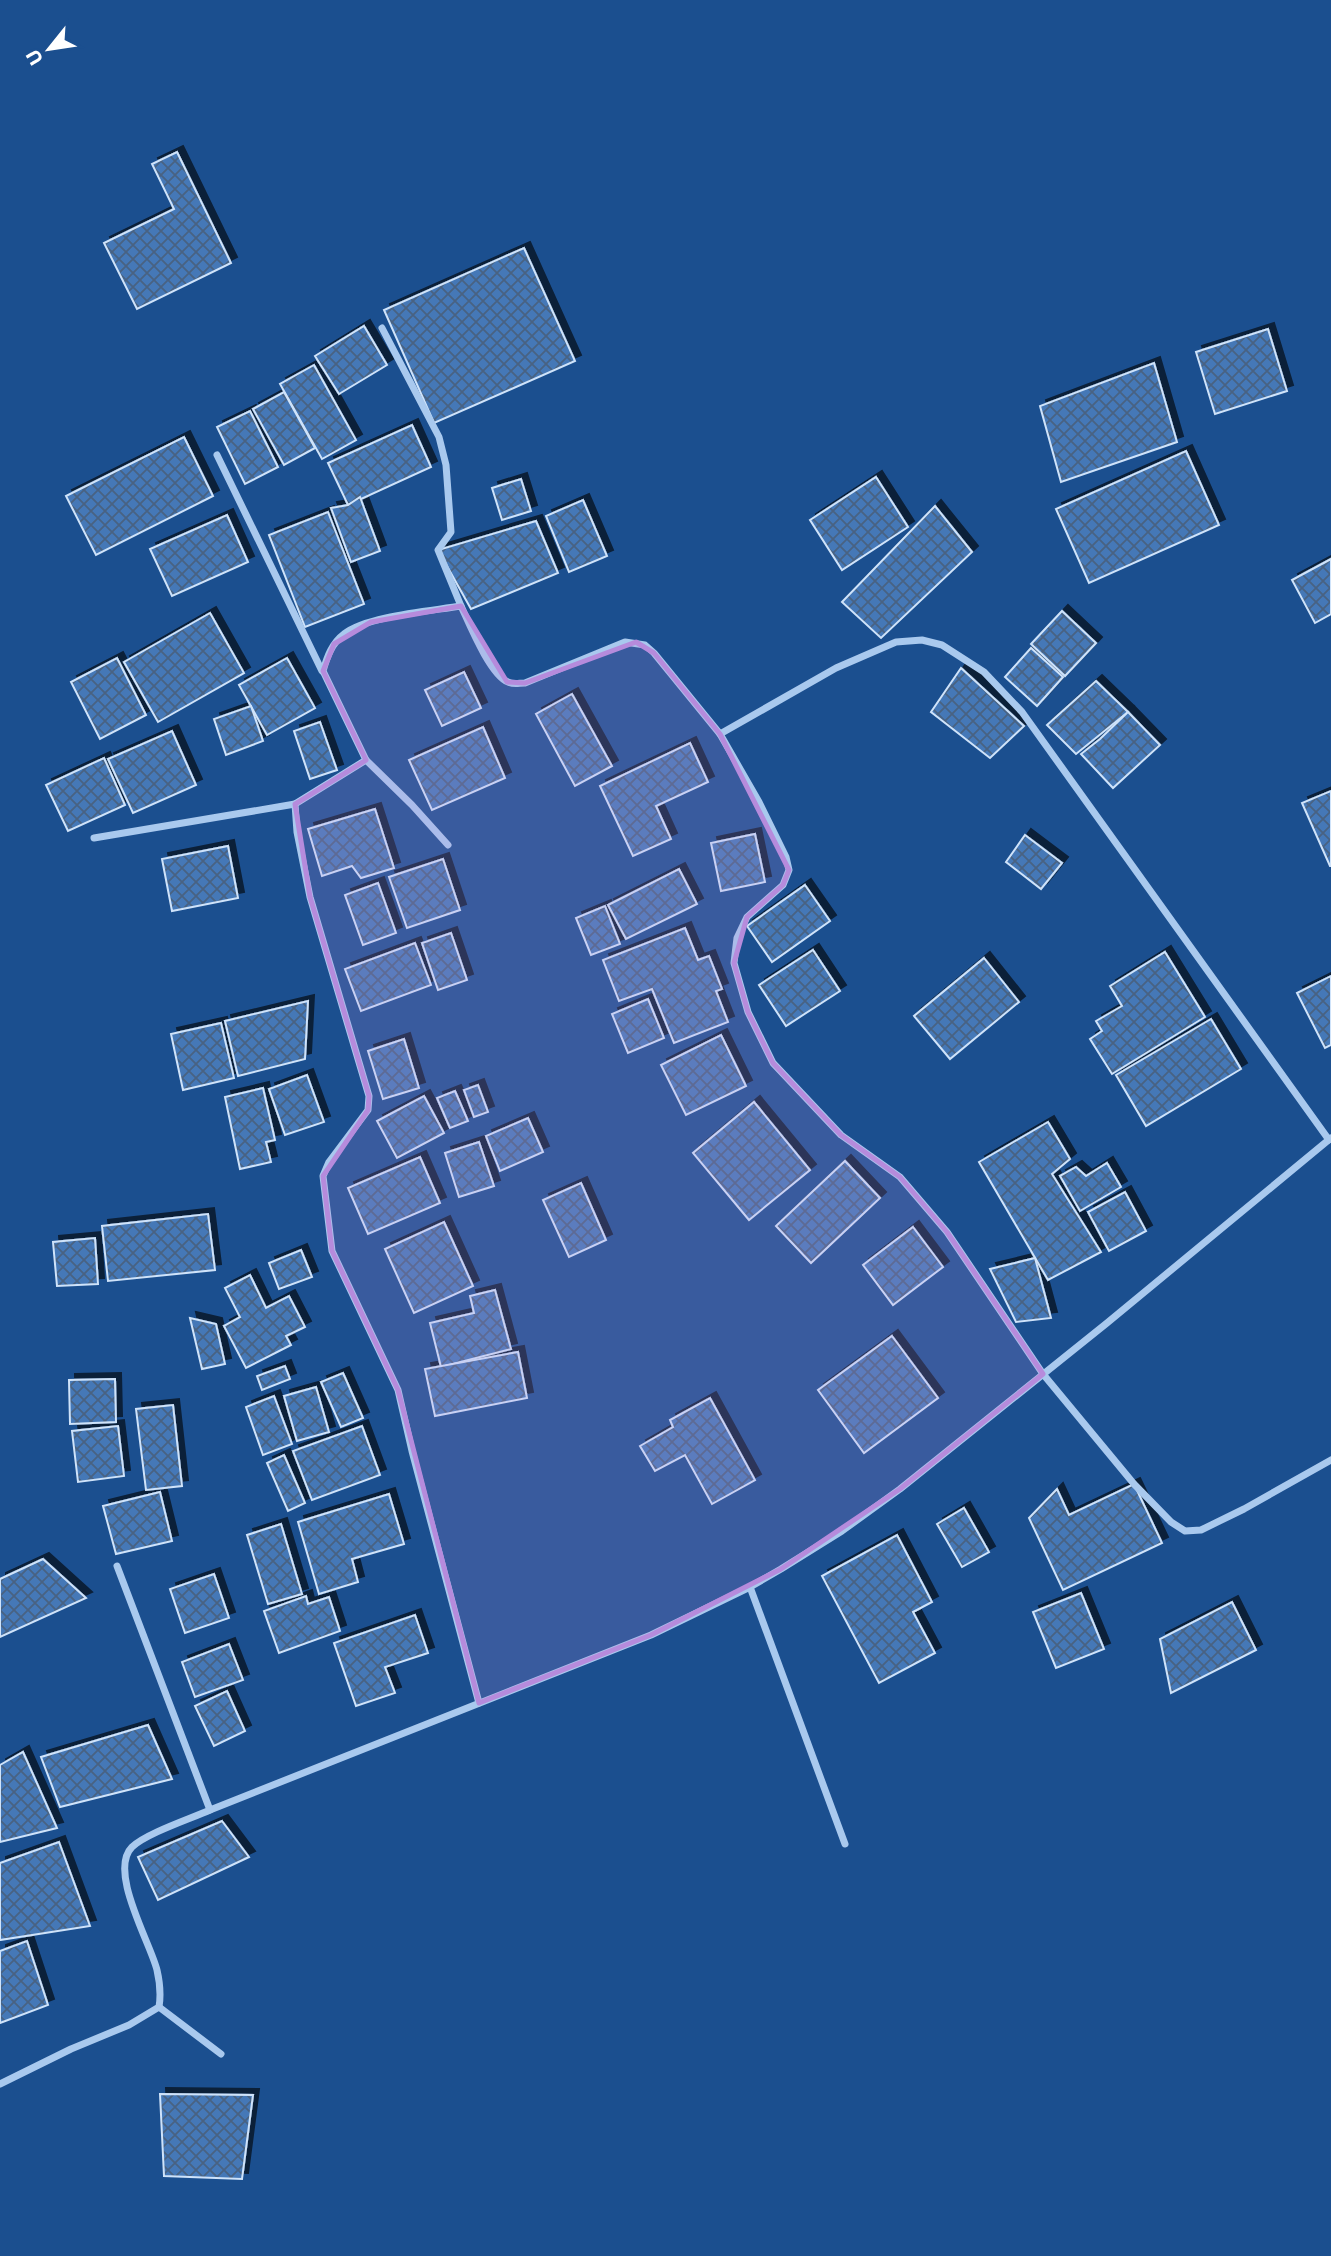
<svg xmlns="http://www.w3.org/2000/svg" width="1331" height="2256" viewBox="0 0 1331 2256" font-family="Commissioner,sans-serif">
	<defs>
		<pattern id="building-cross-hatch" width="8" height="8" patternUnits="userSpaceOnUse" patternTransform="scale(1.75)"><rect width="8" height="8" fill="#4478b7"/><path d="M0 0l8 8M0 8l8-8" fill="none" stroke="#486282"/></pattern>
		<filter id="shadow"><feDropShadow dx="6" dy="-6" stdDeviation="0" flood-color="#0009"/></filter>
	</defs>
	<rect width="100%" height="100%" fill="#1b4f8f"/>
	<g fill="url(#building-cross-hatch)" stroke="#cfe3fa" stroke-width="2" filter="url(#shadow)">
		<path d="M 177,152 L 231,263 L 137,309 L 104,243 L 174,209 L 152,164 Z"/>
		<path d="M 524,248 L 575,361 L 434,423 L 384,310 Z"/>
		<path d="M 364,326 L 387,365 L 339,394 L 315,356 Z"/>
		<path d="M 1268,329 L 1287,391 L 1215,414 L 1196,352 Z"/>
		<path d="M 1154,363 L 1177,442 L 1061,482 L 1040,406 Z"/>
		<path d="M 314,365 L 356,440 L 322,459 L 280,384 Z"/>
		<path d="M 284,392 L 315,448 L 284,465 L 253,409 Z"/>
		<path d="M 250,411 L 278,467 L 245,484 L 217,427 Z"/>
		<path d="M 412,425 L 431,467 L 348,505 L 328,463 Z"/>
		<path d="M 184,437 L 213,496 L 96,555 L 66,496 Z"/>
		<path d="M 1186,451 L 1219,525 L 1089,583 L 1056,509 Z"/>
		<path d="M 876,477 L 908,527 L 842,570 L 810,520 Z"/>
		<path d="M 521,479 L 531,511 L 502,520 L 492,488 Z"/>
		<path d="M 360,497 L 380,551 L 351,562 L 331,508 L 348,505 Z"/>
		<path d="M 583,500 L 607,556 L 569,572 L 546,516 Z"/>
		<path d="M 935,506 L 972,552 L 881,638 L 842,602 Z"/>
		<path d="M 328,512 L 364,604 L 305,627 L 269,535 Z"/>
		<path d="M 227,515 L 248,562 L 172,596 L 150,549 Z"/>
		<path d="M 536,521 L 558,573 L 471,609 L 438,550 Z"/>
		<path d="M 1331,559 L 1331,614 L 1315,623 L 1292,580 Z"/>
		<path d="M 1062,611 L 1096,643 L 1065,676 L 1031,644 Z"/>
		<path d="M 210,613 L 244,673 L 158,722 L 124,662 Z"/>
		<path d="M 1031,648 L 1063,677 L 1037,706 L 1005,677 Z"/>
		<path d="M 117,658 L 146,715 L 100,739 L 71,682 Z"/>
		<path d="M 287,658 L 315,708 L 267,735 L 239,685 Z"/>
		<path d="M 961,668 L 1024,726 L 990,758 L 931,712 Z"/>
		<path d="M 464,672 L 481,708 L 442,726 L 425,690 Z"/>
		<path d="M 1096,681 L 1128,712 L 1076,754 L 1047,725 Z"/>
		<path d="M 572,694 L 612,766 L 575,786 L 536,714 Z"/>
		<path d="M 251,706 L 263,741 L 226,755 L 214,719 Z"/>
		<path d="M 1128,712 L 1160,745 L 1113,788 L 1081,754 L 1100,739 Z"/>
		<path d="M 320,722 L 337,770 L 310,779 L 294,731 Z"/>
		<path d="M 483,727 L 505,778 L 432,810 L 409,760 Z"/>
		<path d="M 172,731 L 196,785 L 133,813 L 108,759 Z"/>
		<path d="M 690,743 L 708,782 L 656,806 L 671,839 L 633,856 L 600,786 Z"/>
		<path d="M 104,758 L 125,805 L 68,831 L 46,785 Z"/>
		<path d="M 1331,791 L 1331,866 L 1330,866 L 1302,803 Z"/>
		<path d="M 375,809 L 394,868 L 361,878 L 352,866 L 322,876 L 308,829 Z"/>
		<path d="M 755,834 L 765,882 L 721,891 L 711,843 Z"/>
		<path d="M 1025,835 L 1062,863 L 1041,889 L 1006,862 Z"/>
		<path d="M 228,846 L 238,898 L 172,911 L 162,859 Z"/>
		<path d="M 443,859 L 460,910 L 407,928 L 389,877 Z"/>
		<path d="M 679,869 L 697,904 L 626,939 L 608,905 Z"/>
		<path d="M 378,883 L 396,933 L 363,945 L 345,895 Z"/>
		<path d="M 805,885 L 830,921 L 772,962 L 747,926 Z"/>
		<path d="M 605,906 L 620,944 L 591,955 L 576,918 Z"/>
		<path d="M 685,928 L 698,960 L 709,956 L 722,989 L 716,991 L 728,1022 L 674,1043 L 652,989 L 619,1001 L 603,960 Z"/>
		<path d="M 451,933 L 467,980 L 438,990 L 422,943 Z"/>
		<path d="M 415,943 L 431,985 L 361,1011 L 345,969 Z"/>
		<path d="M 813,950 L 840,991 L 786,1026 L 759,985 Z"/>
		<path d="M 1165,952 L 1205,1017 L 1112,1074 L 1090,1039 L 1102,1031 L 1096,1021 L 1122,1006 L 1110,986 Z"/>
		<path d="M 984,958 L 1019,1002 L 950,1059 L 914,1016 Z"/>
		<path d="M 1331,976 L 1331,1045 L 1325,1048 L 1297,993 Z"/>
		<path d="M 648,999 L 664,1038 L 628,1053 L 612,1014 Z"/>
		<path d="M 308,1001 L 305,1059 L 238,1076 L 225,1021 Z"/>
		<path d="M 1211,1019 L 1241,1069 L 1146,1126 L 1116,1075 Z"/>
		<path d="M 221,1023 L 234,1078 L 183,1090 L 171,1034 Z"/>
		<path d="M 721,1035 L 746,1086 L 686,1115 L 661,1065 Z"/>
		<path d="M 404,1039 L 419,1088 L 383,1099 L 368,1051 Z"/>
		<path d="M 307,1075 L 324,1122 L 285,1135 L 269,1089 Z"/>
		<path d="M 478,1085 L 488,1112 L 474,1117 L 464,1090 Z"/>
		<path d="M 263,1088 L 275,1140 L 266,1142 L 271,1162 L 240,1169 L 225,1097 Z"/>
		<path d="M 455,1091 L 468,1121 L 450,1128 L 437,1098 Z"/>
		<path d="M 424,1096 L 444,1133 L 397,1158 L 377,1121 Z"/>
		<path d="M 754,1102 L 810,1170 L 749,1220 L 693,1153 Z"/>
		<path d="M 528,1118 L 543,1152 L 500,1171 L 486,1136 Z"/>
		<path d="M 1048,1122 L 1070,1159 L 1052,1174 L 1101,1252 L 1048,1280 L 979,1162 Z"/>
		<path d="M 479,1142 L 494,1186 L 459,1197 L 445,1153 Z"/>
		<path d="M 420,1157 L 440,1203 L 368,1234 L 348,1188 Z"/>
		<path d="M 845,1161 L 880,1198 L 811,1263 L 776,1226 Z"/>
		<path d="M 1107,1163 L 1121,1187 L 1080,1211 L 1060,1176 L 1076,1167 L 1086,1176 Z"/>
		<path d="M 581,1183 L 606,1240 L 569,1257 L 543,1200 Z"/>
		<path d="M 1125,1192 L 1146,1231 L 1109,1251 L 1088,1212 Z"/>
		<path d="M 208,1214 L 215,1270 L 108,1281 L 102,1226 Z"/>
		<path d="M 444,1222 L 473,1286 L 414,1313 L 385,1249 Z"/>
		<path d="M 913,1227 L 943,1267 L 893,1305 L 863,1265 Z"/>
		<path d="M 95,1238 L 98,1284 L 57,1286 L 53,1242 Z"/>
		<path d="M 301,1250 L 312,1277 L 279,1289 L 269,1263 Z"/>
		<path d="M 1035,1258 L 1051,1318 L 1016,1322 L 990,1269 Z"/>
		<path d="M 250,1275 L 266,1308 L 289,1296 L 305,1327 L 286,1336 L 291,1345 L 246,1368 L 224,1326 L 240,1317 L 225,1288 Z"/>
		<path d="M 495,1290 L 511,1349 L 441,1367 L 430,1323 L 474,1313 L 470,1296 Z"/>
		<path d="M 190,1318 L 216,1324 L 225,1364 L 202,1369 Z"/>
		<path d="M 892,1336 L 938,1398 L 864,1453 L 818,1390 Z"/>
		<path d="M 518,1352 L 527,1398 L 435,1416 L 425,1369 Z"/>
		<path d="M 285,1366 L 290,1379 L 262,1390 L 257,1376 Z"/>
		<path d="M 343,1373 L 363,1418 L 341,1427 L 321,1382 Z"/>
		<path d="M 115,1379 L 116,1422 L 70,1424 L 69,1380 Z"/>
		<path d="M 316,1387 L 329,1432 L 297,1441 L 284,1396 Z"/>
		<path d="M 274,1396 L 292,1444 L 263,1455 L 246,1407 Z"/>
		<path d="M 710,1398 L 755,1480 L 712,1504 L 685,1455 L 655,1471 L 640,1446 L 673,1427 L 670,1420 Z"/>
		<path d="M 173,1405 L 182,1486 L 146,1490 L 136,1409 Z"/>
		<path d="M 118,1426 L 124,1476 L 78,1482 L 72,1431 Z"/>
		<path d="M 362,1426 L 380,1475 L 312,1500 L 293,1451 Z"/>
		<path d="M 284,1455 L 305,1503 L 288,1511 L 267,1463 Z"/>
		<path d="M 1134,1484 L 1162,1543 L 1063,1590 L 1029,1518 L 1057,1489 L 1069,1515 Z"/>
		<path d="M 160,1492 L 172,1541 L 116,1554 L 103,1506 Z"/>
		<path d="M 389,1494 L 404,1544 L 352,1559 L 358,1582 L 319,1594 L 298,1522 Z"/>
		<path d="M 964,1508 L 989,1552 L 962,1567 L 937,1524 Z"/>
		<path d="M 281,1524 L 302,1594 L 268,1604 L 247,1535 Z"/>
		<path d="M 897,1535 L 932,1602 L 913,1612 L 935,1653 L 879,1683 L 822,1576 Z"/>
		<path d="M 43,1559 L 86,1598 L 0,1637 L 0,1579 Z"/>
		<path d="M 214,1574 L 229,1618 L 185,1633 L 170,1589 Z"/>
		<path d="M 1081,1593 L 1104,1649 L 1056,1668 L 1033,1612 Z"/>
		<path d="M 306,1596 L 308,1604 L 329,1597 L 340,1631 L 279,1653 L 264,1611 Z"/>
		<path d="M 1232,1602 L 1256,1650 L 1171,1693 L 1160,1639 Z"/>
		<path d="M 415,1615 L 428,1653 L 385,1667 L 395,1693 L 356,1706 L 334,1643 Z"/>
		<path d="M 229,1644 L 243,1680 L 195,1697 L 182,1662 Z"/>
		<path d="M 227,1691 L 245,1731 L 214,1746 L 195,1706 Z"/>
		<path d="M 148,1725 L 172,1779 L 60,1807 L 41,1757 Z"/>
		<path d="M 23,1752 L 57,1828 L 0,1842 L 0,1765 Z"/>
		<path d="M 222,1821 L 249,1857 L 158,1900 L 138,1857 Z"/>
		<path d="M 59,1842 L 90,1926 L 0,1940 L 0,1863 Z"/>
		<path d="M 27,1941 L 48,2005 L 0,2023 L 0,1951 Z"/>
		<path d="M 160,2094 L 253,2095 L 242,2179 L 164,2176 Z"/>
	</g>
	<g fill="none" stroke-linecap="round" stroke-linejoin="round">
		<g stroke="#a9c9ee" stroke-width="7">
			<path d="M 382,328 L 439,437 L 446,465 L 451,532 L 438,550 L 461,606"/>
			<path d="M 217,455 L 322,671"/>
			<path d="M 720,734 L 836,668 L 896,642 L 922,640 L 942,645 L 984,672 L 1022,712 L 1329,1140"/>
			<path d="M 366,760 L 412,805 L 448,845"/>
			<path d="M 94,838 L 295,804"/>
			<path d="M 117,1566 L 210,1810"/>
			<path d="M 750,1587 L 845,1844"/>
			<path d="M 479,1703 L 412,1451 L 398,1390 L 332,1251 L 323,1176 L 329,1162 L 368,1110 L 369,1096 L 310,897 L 297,832 L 295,804 L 366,760 L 323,671 C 327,657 332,643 344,634 C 366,616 431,611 461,606 C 469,623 490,675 508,682 C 513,685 519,683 525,683 L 625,642 L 645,645 L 654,653 L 720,734 L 759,802 L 786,857 L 789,870 L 783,885 L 747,917 L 737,938 L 734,963 L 748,1012 L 773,1063 L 841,1135 L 900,1177 L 947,1232 L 1043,1374 L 1134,1484 L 1171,1522 L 1185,1531 L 1201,1530 L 1244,1509 L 1331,1460"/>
			<path d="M 159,2007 L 221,2054"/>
			<path d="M 0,2084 L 71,2049 L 129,2025 L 159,2007 C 161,1995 160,1983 157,1970 C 150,1942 108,1871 132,1847 C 147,1833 190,1819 210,1810 L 651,1635 L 750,1587 L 781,1569 L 842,1531 L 900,1489 L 1107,1323 L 1331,1138"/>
		</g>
	</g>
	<path fill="#b68bdc" fill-opacity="0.2" stroke="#b68bdc" stroke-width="5" stroke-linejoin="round" d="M 461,606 L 507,682 L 525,683 L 636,642 L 654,653 L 720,734 L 789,870 L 783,885 L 747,917 L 734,963 L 748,1012 L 773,1063 L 841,1135 L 900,1177 L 947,1232 L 1043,1374 L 900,1489 L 781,1569 L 651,1635 L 479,1703 L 398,1390 L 332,1251 L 323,1176 L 368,1110 L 369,1096 L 310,897 L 295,804 L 366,760 L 323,671 L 334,644 L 371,622 Z"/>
	<g transform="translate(49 49) rotate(240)" stroke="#1b4f8f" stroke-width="5" paint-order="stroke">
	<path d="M0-5L12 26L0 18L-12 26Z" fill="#ffffff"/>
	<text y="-10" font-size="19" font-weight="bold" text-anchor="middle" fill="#ffffff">U</text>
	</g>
</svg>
